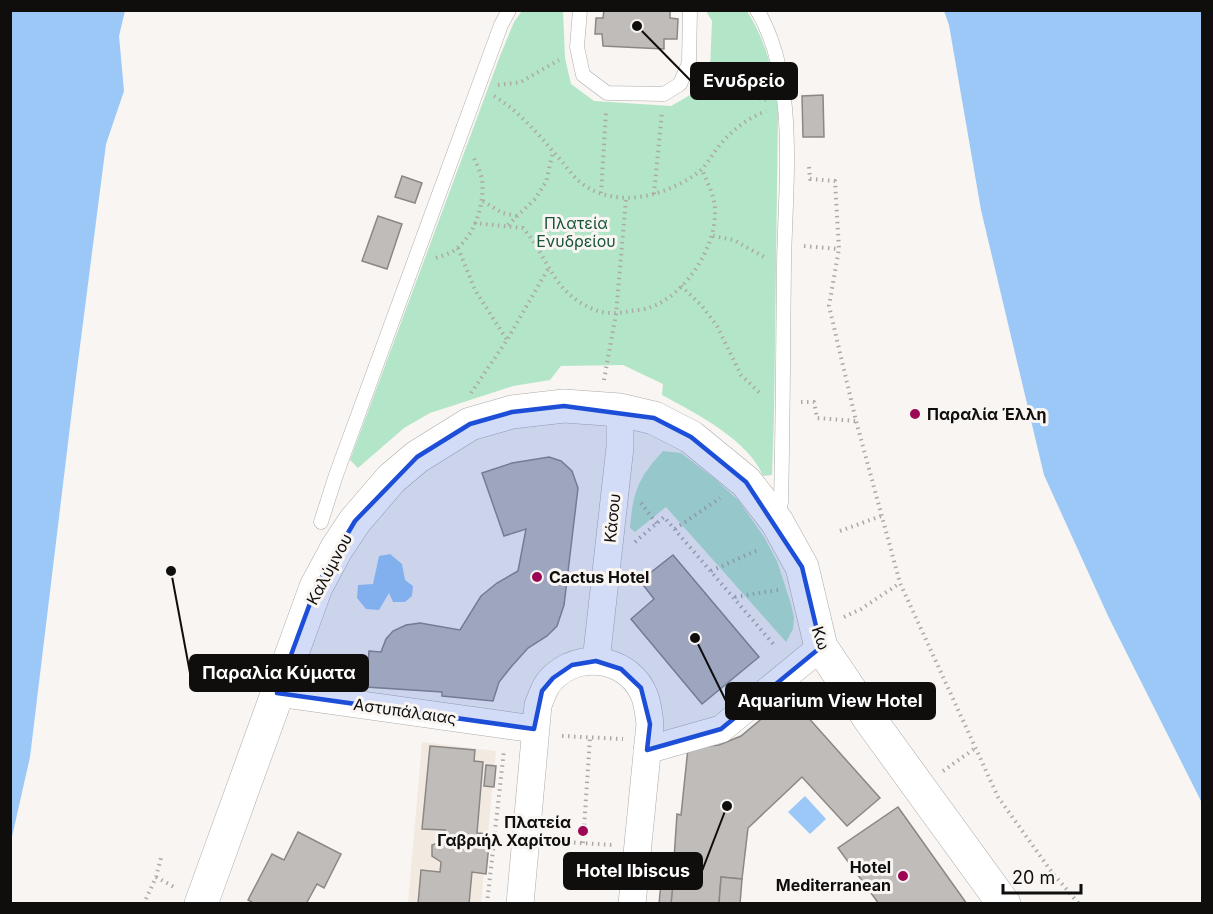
<svg xmlns="http://www.w3.org/2000/svg" width="1213" height="914" viewBox="0 0 1213 914" font-family="Inter,sans-serif">
	<rect width="100%" height="100%" fill="#f8f5f2"/>
	<path fill="#f2e9e1" d="M 422,742 L 496,751 L 481,903 L 408,904 Z"/>
	<g fill="#b3e5c8">
		<path d="M 522,11 L 563,11 L 565,58 L 571,84 L 594,101 L 671,106 L 692,94 L 710,71 L 712,21 L 706,11 L 747,11 C 767,43 775,76 778,113 L 774,415 L 772,475 L 763,476 C 749,440 695,413 662,395 L 663,384 L 623,365 L 561,366 L 550,380 L 513,386 L 430,413 L 404,428 L 358,468 L 350,460 L 500,56 L 514,22 Z"/>
		<path d="M 663,451 L 681,453 L 715,479 L 739,501 L 764,537 L 777,561 L 791,604 L 794,618 L 793,629 L 786,642 L 666,507 L 635,532 L 630,528 C 633,492 638,478 663,451 Z"/>
	</g>
	<g fill="#9bc8f6">
		<path d="M 11,10 L 125,11 L 119,36 L 124,91 L 106,144 L 75,385 L 30,757 L 11,841 Z"/>
		<path d="M 944,11 L 1202,11 L 1202,803 L 1109,618 L 1044,475 L 981,210 L 949,25 Z"/>
		<path d="M 390,554 L 402,564 L 405,580 L 413,586 L 412,596 L 405,602 L 393,602 L 389,593 L 379,610 L 366,609 L 357,598 L 358,585 L 373,584 L 379,556 Z"/>
		<path d="M 805,796 L 826,819 L 810,834 L 788,812 Z"/>
	</g>
	<g fill="#bfbcba" stroke="#8a8785" stroke-width="1.5">
		<path d="M 604,10 L 670,10 L 670,18 L 678,19 L 677,39 L 664,39 L 664,49 L 603,46 L 602,34 L 595,34 L 596,18 L 603,18 Z"/>
		<path d="M 823,95 L 824,137 L 803,137 L 802,96 Z"/>
		<path d="M 402,176 L 422,183 L 415,203 L 395,197 Z"/>
		<path d="M 378,216 L 402,224 L 387,269 L 362,261 Z"/>
		<path d="M 549,457 L 561,461 L 572,471 L 578,488 L 564,605 L 557,626 L 547,636 L 528,648 L 511,667 L 499,682 L 493,701 L 442,696 L 442,692 L 366,687 L 369,651 L 381,652 L 386,639 L 393,631 L 406,625 L 420,623 L 460,630 L 481,596 L 497,583 L 518,571 L 526,529 L 504,536 L 482,473 L 512,463 Z"/>
		<path d="M 673,555 L 759,657 L 702,704 L 631,619 L 654,599 L 640,581 Z"/>
		<path d="M 789,696 L 880,798 L 847,826 L 802,777 L 748,828 L 742,879 L 721,877 L 719,904 L 671,904 L 677,814 L 681,815 L 688,748 L 719,745 L 741,736 Z"/>
		<path d="M 430,746 L 475,750 L 474,761 L 483,762 L 477,833 L 490,834 L 486,874 L 472,872 L 469,904 L 418,904 L 421,870 L 440,872 L 441,862 L 432,856 L 432,845 L 444,841 L 445,830 L 422,829 Z"/>
		<path d="M 486,765 L 496,766 L 494,787 L 484,786 Z"/>
		<path d="M 898,807 L 967,904 L 879,904 L 838,848 Z"/>
		<path d="M 298,832 L 341,854 L 324,888 L 317,884 L 306,904 L 255,904 L 248,900 L 272,854 L 284,860 Z"/>
		<path d="M 662,872 L 674,873 L 671,904 L 659,904 Z"/>
		<path d="M 721,877 L 742,879 L 740,904 L 719,904 Z"/>
	</g>
	<g fill="none" stroke-linecap="round" stroke-linejoin="round">
		<g stroke="#aeaba9" stroke-width="15">
			<g id="service">
				<path d="M 580,10 L 577,47 L 583,75 L 607,93 L 664,94 L 680,84 L 689,63 L 690,10"/>
				<path d="M 757,10 C 799,79 785,187 784,265 C 783,344 783,423 781,502 L 778,516"/>
				<path d="M 321,522 L 336,475 L 501,25 L 509,10"/>
			</g>
		</g>
		<g stroke="#aeaba9" stroke-width="28">
			<g id="minor">
				<path d="M 596,661 L 620,447 L 620,410"/>
				<path d="M 277,693 L 534,729"/>
				<path d="M 647,750 L 721,729 L 821,647"/>
				<path d="M 520,904 L 538,705 C 543,693 546,682 557,674 C 586,650 632,661 645,697 C 648,706 649,715 650,724 L 632,904"/>
			</g>
		</g>
		<g stroke="#aeaba9" stroke-width="34">
			<path id="secondary" d="M 201,904 L 316,587 L 337,548 L 355,521 L 391,479 L 417,457 L 470,424 L 512,412 L 564,406 L 620,410 L 654,418 L 691,437 L 746,482 L 777,522 L 802,567 L 821,647 L 871,721 L 1004,904"/>
		</g>
		<g stroke="#acaaa7" stroke-width="4" stroke-dasharray="1.5 4.5" stroke-linecap="butt">
			<path d="M 705,73 L 754,97 L 766,100"/>
			<path d="M 498,85 L 521,82 L 559,60"/>
			<path d="M 494,96 C 520,112 537,133 557,156 C 565,164 572,176 581,183 C 616,209 663,197 696,174 C 705,168 710,158 716,150 C 729,132 746,119 766,111"/>
			<path d="M 809,167 L 810,179 L 835,181 L 839,249 L 829,306 L 856,421 L 900,583 L 998,797 L 1051,871 L 1079,904"/>
			<path d="M 601,193 L 606,112"/>
			<path d="M 654,194 L 662,112"/>
			<path d="M 483,201 L 502,213 L 517,216"/>
			<path d="M 474,223 L 523,228 C 549,258 552,292 593,309 C 604,314 617,314 629,311 C 636,310 645,310 651,307 C 685,295 715,248 715,214 C 716,198 708,184 702,170"/>
			<path d="M 508,225 L 535,199 L 546,182 L 553,152"/>
			<path d="M 713,236 L 734,240 L 764,257"/>
			<path d="M 804,246 L 839,249"/>
			<path d="M 458,248 L 475,290 L 507,340"/>
			<path d="M 436,258 C 443,255 451,254 457,248 C 476,234 485,201 482,179 C 480,171 476,163 473,156"/>
			<path d="M 681,286 L 702,306 L 717,326 L 741,375 L 762,395"/>
			<path d="M 604,380 L 616,314 L 626,199"/>
			<path d="M 471,393 L 507,340 L 548,269"/>
			<path d="M 801,402 L 814,402 L 817,418 L 856,421"/>
			<path d="M 641,503 L 657,524"/>
			<path d="M 675,529 L 720,498"/>
			<path d="M 840,531 L 881,516"/>
			<path d="M 635,542 L 664,517 L 775,646"/>
			<path d="M 711,571 L 760,549"/>
			<path d="M 735,597 L 778,590"/>
			<path d="M 844,617 L 861,609 L 900,583"/>
			<path d="M 234,657 L 256,665"/>
			<path d="M 562,736 L 623,739"/>
			<path d="M 943,771 L 974,749"/>
			<path d="M 550,841 L 612,845"/>
			<path d="M 583,843 L 590,738"/>
			<path d="M 156,877 L 176,888"/>
			<path d="M 146,899 L 156,877 L 162,854"/>
			<path d="M 487,904 L 504,750"/>
		</g>
		<use href="#service" stroke="#fff" stroke-width="14"/>
		<use href="#minor" stroke="#fff" stroke-width="27"/>
		<use href="#secondary" stroke="#fff" stroke-width="33"/>
	</g>
	<path fill="#1d4ed8" fill-opacity="0.2" stroke="#1d4ed8" stroke-width="4.5" stroke-linejoin="round" d="M 564,406 L 654,418 L 691,437 L 746,482 L 802,567 L 821,647 L 721,729 L 647,750 L 650,724 L 641,688 L 621,669 L 596,661 L 572,665 L 553,678 L 542,691 L 534,729 L 277,693 L 316,587 L 355,521 L 417,457 L 470,424 L 512,412 Z"/>
	<g fill="#9c0755" stroke="#f8f5f2" stroke-width="2">
		<circle cx="915" cy="414" r="6"/>
		<circle cx="537" cy="577" r="6"/>
		<circle cx="583" cy="831" r="6"/>
		<circle cx="903" cy="876" r="6"/>
	</g>
	<g text-anchor="middle" stroke-width="6" stroke-linejoin="round" paint-order="stroke">
		<g font-size="16" fill="#185438" stroke="#f8f5f2">
			<text x="576" y="229">Πλατεία<tspan x="576" dy="18">Ενυδρείου</tspan></text>
		</g>
		<g font-size="16" font-weight="bold" fill="#0f0e0d" stroke="#f8f5f2" text-anchor="start">
			<text x="927" y="420">Παραλία Έλλη</text>
			<text x="549" y="583">Cactus Hotel</text>
			<text x="571" y="828" text-anchor="end">Πλατεία<tspan x="571" dy="18">Γαβριήλ Χαρίτου</tspan></text>
			<text x="891" y="873" text-anchor="end">Hotel<tspan x="891" dy="18">Mediterranean</tspan></text>
		</g>
		<g font-size="16" fill="#0f0e0d" stroke="#f8f5f2">
			<text transform="translate(612 518) rotate(-84)" y="6">Κάσου</text>
			<text transform="translate(329 569) rotate(-62)" y="6">Καλύμνου</text>
			<text transform="translate(821 638) rotate(71)" y="6">Κω</text>
			<text transform="translate(405 711) rotate(8)" y="6">Αστυπάλαιας</text>
		</g>
	</g>
	<path fill="none" stroke="#0f0e0d" stroke-width="2" d="M637 26L691 81M171 571L190 673M695 638L726 701M727 806L702 871"/>
	<g fill="#0f0e0d" stroke="#f8f5f2" stroke-width="2">
		<circle cx="637" cy="26" r="6"/>
		<circle cx="171" cy="571" r="6"/>
		<circle cx="695" cy="638" r="6"/>
		<circle cx="727" cy="806" r="6"/>
	</g>
	<g fill="#0f0e0d" stroke="#0f0e0d" stroke-width="2">
		<rect x="691" y="63" width="106" height="36" rx="6"/>
		<rect x="190" y="655" width="178" height="36" rx="6"/>
		<rect x="726" y="683" width="209" height="36" rx="6"/>
		<rect x="564" y="853" width="138" height="36" rx="6"/>
	</g>
	<g font-size="18" text-anchor="middle" font-weight="bold" fill="#fff">
		<text x="744" y="87">Ενυδρείο</text>
		<text x="279" y="679">Παραλία Κύματα</text>
		<text x="830" y="707">Aquarium View Hotel</text>
		<text x="633" y="877">Hotel Ibiscus</text>
	</g>
	<rect width="1213" height="914" fill="none" stroke="#0f0e0d" stroke-width="24"/>
	<path d="M1003 884v9h78v-9" fill="none" stroke="#0f0e0d" stroke-width="3"/>
	<text x="1012" y="884" font-size="18" fill="#0f0e0d" stroke="#f8f5f2" stroke-width="4.5" paint-order="stroke">20 m</text>
</svg>
